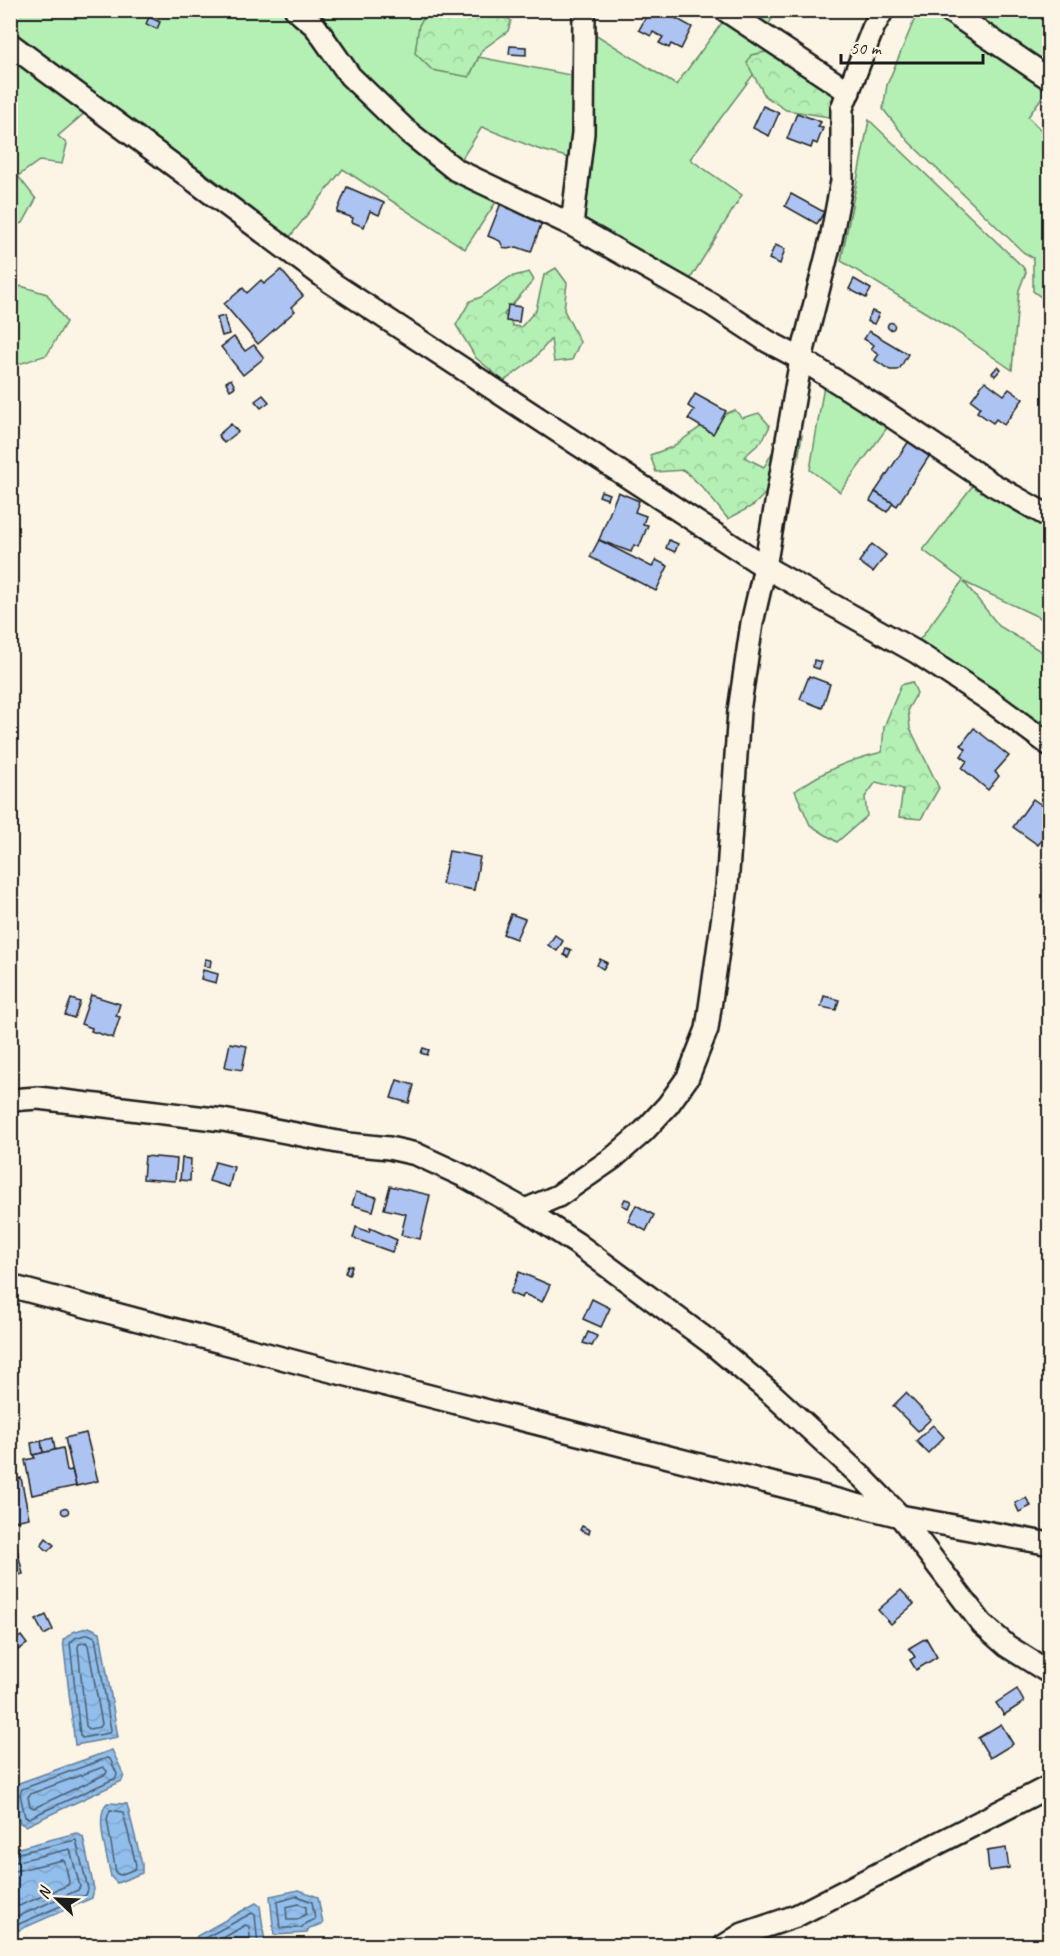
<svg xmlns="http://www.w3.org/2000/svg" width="1060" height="1956" viewBox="0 0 1060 1956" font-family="Caveat,sans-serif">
	<defs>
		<pattern id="forest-crowns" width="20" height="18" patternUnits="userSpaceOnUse" patternTransform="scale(1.5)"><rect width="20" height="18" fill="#b4efb4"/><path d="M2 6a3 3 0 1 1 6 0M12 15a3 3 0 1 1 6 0" fill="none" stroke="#9acc9a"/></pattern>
		<pattern id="water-waves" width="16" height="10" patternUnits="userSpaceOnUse" patternTransform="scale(1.5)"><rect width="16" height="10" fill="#91beeb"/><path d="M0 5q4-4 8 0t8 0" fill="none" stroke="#7ca3c9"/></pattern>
	</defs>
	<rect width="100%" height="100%" fill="#fcf5e5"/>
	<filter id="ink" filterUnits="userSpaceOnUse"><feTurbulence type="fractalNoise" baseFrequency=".0167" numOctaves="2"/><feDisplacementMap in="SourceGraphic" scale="12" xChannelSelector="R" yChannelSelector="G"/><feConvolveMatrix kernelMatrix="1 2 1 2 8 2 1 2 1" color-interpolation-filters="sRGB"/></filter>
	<g filter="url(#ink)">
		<g fill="#b4efb4" stroke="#688668" stroke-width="1.5">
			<path d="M 11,11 L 285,11 L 306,28 L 335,75 L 381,121 L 413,148 L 500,196 L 465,249 L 343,169 L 289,238 L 214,179 L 11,36 Z"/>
			<path d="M 306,11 L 433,11 L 469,77 L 479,57 L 575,76 L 570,158 L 538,149 L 482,127 L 461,160 L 424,133 L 356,73 Z"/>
			<path d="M 738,11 L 777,11 L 765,30 Z"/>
			<path d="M 920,11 L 934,11 L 971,39 L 1049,87 L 1028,117 L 1049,138 L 1049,303 L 1033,291 L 1033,258 L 1023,252 L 909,142 L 883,109 L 887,85 L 915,18 Z"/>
			<path d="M 965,11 L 1049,11 L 1049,64 L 1015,45 Z"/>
			<path d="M 724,20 L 771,51 L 690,159 L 742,195 L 689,281 L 587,226 L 581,216 L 592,32 L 676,85 Z"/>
			<path d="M 10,57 L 87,111 L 58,136 L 67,144 L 62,164 L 39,161 L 18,176 L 36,199 L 23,223 L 11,225 Z"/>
			<path d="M 869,120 L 1023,267 L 1026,272 L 1019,290 L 1012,370 L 954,330 L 841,261 Z"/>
			<path d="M 21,286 L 47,294 L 66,322 L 47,355 L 16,365 L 11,359 L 11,295 Z"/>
			<path d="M 825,379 L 890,424 L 840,492 L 810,470 Z"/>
			<path d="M 977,480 L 1049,527 L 1049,622 L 964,582 L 999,626 L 1049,656 L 1049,735 L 915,646 L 963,580 L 923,550 Z"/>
		</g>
		<g fill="url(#forest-crowns)" stroke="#688668" stroke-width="1.5">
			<path d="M 468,10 L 469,12 L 502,11 L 511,21 L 508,31 L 482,50 L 469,77 L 432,70 L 415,53 L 419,25 L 428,11 Z"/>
			<path d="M 771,51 L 843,98 L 835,118 L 786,110 L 765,96 L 747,63 L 751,55 Z"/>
			<path d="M 556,268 L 567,283 L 564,310 L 580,342 L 572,360 L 554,362 L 551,339 L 533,360 L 504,381 L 476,358 L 456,325 L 470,301 L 481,297 L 510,277 L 529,272 L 534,280 L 504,314 L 513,326 L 521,327 L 536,310 L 544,275 Z"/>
			<path d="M 735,410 L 742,418 L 759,413 L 770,426 L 762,441 L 744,457 L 764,467 L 777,444 L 802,435 L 798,460 L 754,505 L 728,519 L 703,488 L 684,470 L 656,472 L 650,455 L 672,447 L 709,421 Z"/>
			<path d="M 912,682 L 917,693 L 908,709 L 910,728 L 939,788 L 921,819 L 899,817 L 903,789 L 876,782 L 865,797 L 867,816 L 837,842 L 810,825 L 795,791 C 825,770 846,761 882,752 L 884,727 L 901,685 Z"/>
		</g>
		<g fill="url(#water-waves)" stroke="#627d98" stroke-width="1.5">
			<path d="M 89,1627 L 100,1632 L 118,1737 L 75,1745 L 63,1640 L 73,1632 Z"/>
			<path d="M 112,1750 L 124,1775 L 122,1781 L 26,1826 L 20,1823 C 18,1811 9,1793 19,1783 Z"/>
			<path d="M 107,1803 L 127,1804 L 142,1864 L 142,1873 L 117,1883 L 111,1877 C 108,1859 94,1817 107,1803 Z"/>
			<path d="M 76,1833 L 83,1837 L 94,1889 L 92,1898 L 17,1931 L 11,1927 L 11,1850 Z"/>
			<path d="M 299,1890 L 318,1897 L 323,1924 L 309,1928 L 307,1933 L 274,1935 L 270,1896 Z"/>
			<path d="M 256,1903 L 260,1906 L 265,1943 L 259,1946 L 197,1945 L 195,1940 L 197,1936 Z"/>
		</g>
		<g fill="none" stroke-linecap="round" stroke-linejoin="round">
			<g stroke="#4b5d6f" stroke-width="1.5">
				<path d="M 88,1634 L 95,1637 L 111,1730 L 109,1733 L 82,1738 L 80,1735 L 70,1643 L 75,1638 Z"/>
				<path d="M 86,1642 L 88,1645 L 102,1724 L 100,1727 L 89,1729 L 86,1726 L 78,1647 L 79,1644 Z"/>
				<path d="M 107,1758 L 110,1759 L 117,1774 L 116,1778 L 29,1818 L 25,1817 L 20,1794 L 22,1789 Z"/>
				<path d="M 103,1767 L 107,1771 L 106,1774 L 34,1808 L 30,1806 L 28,1797 L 30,1794 Z"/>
				<path d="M 110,1810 L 123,1812 L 136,1865 L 135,1869 L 120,1875 L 116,1873 L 107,1819 Z"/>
				<path d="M 10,1855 L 76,1840 L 88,1889 L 86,1895 L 19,1924 L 10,1922"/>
				<path d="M 10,1863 L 70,1849 L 80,1887 L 78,1890 L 19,1916 L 10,1915"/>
				<path d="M 10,1872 L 63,1860 L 65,1862 L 69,1882 L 68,1885 L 19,1906 L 10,1906"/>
				<path d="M 298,1896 L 312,1902 L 315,1919 L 306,1923 L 301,1928 L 280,1928 L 277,1902 Z"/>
				<path d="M 299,1904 L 306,1907 L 306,1914 L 297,1920 L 287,1920 L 286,1907 Z"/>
				<path d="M 202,1946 L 203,1939 L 252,1913 L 255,1915 L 258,1946"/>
				<path d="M 209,1946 L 246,1925 L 249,1927 L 251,1946"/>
			</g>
		</g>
		<g fill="#adc4f2" stroke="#1c1c1c" stroke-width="1.5">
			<path d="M 650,10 L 668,10 L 666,13 L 692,27 L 681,49 L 671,44 L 669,48 L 659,43 L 663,37 L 653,32 L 651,36 L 639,30 Z"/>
			<path d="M 149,17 L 160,22 L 157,29 L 146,24 Z"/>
			<path d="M 510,46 L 526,47 L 526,55 L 509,54 Z"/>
			<path d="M 763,106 L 779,113 L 769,136 L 753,128 Z"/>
			<path d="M 797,113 L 821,122 L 818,127 L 823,128 L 817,144 L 813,142 L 811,148 L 787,139 Z"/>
			<path d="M 347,187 L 384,203 L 379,215 L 370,211 L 364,227 L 352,222 L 353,218 L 337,212 Z"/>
			<path d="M 791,194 L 824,212 L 817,224 L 785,206 Z"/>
			<path d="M 501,203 L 543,219 L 531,252 L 517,247 L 507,249 L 503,247 L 500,241 L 488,236 Z"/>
			<path d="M 775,245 L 785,249 L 780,264 L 769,259 Z"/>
			<path d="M 281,270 L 303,296 L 291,307 L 295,311 L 258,344 L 224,304 L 243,288 L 247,293 L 261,280 L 264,284 Z"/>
			<path d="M 854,279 L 871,289 L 866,298 L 849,289 Z"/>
			<path d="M 508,305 L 521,307 L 519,322 L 506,321 Z"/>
			<path d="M 872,311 L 879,314 L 874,324 L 867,321 Z"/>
			<path d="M 224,316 L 229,334 L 222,336 L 217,318 Z"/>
			<circle cx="891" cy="326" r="3.5"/>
			<path d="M 869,331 L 908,354 L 900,368 L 897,370 L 890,370 L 875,360 L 879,354 L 871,349 L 874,345 L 864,339 Z"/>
			<path d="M 234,337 L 245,351 L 254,345 L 264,358 L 243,375 L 221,347 Z"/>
			<path d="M 998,366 L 1001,369 L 995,376 L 992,373 Z"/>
			<path d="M 231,379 L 235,387 L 230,390 L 226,382 Z"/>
			<path d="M 985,381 L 1004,395 L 1009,389 L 1023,399 L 1004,425 L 996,419 L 993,423 L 977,412 L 980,407 L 971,400 Z"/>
			<path d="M 695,394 L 726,411 L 713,434 L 688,419 L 694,410 L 688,406 Z"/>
			<path d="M 263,395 L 269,402 L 261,408 L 255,401 Z"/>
			<path d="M 231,424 L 238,432 L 224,443 L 218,435 Z"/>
			<path d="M 909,441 L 930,455 L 897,506 L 875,492 Z"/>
			<path d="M 601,491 L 609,494 L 607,499 L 599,496 Z"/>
			<path d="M 618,492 L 639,501 L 635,512 L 646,516 L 643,524 L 648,525 L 639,547 L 634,545 L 631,552 L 599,540 Z"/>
			<path d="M 875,492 L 893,503 L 887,512 L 870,501 Z"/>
			<path d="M 599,540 L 652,567 L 656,560 L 668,566 L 656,591 L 590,557 Z"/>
			<path d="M 669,540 L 678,544 L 675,552 L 666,548 Z"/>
			<path d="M 872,544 L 886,555 L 873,572 L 859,562 Z"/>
			<path d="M 814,660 L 822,662 L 819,669 L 813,667 Z"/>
			<path d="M 809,676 L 830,684 L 822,708 L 800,699 Z"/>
			<path d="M 974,728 L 1009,756 L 995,772 L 999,776 L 988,790 L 962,768 L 967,761 L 961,756 L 966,749 L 961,745 Z"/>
			<path d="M 1033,799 L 1050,811 L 1050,830 L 1038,845 L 1013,827 Z"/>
			<path d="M 449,851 L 480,857 L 474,890 L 442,884 Z"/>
			<path d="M 511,914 L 525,919 L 516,939 L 503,934 Z"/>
			<path d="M 555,935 L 563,941 L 557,951 L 548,945 Z"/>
			<path d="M 566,948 L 571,950 L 568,957 L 564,955 Z"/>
			<path d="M 205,959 L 211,960 L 210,967 L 204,966 Z"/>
			<path d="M 600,959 L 607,963 L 603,969 L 597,965 Z"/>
			<path d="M 203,970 L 218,974 L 216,983 L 201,979 Z"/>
			<path d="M 91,995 L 120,1004 L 116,1016 L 120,1017 L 113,1038 L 91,1031 L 92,1028 L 81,1024 Z"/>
			<path d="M 824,996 L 839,1000 L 836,1010 L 821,1007 Z"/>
			<path d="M 71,999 L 80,1002 L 74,1018 L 65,1015 Z"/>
			<path d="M 230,1043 L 247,1046 L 242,1070 L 225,1067 Z"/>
			<path d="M 423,1048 L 429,1050 L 427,1055 L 421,1053 Z"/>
			<path d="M 397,1080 L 414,1085 L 409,1103 L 391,1098 Z"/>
			<path d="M 145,1156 L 177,1159 L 175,1181 L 143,1179 Z"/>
			<path d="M 182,1158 L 191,1159 L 190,1181 L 180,1180 Z"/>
			<path d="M 215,1162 L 234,1167 L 229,1187 L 209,1181 Z"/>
			<path d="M 390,1186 L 430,1195 L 420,1239 L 401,1235 L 406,1214 L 384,1209 Z"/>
			<path d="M 356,1192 L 377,1197 L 373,1211 L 352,1205 Z"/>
			<path d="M 625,1199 L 631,1201 L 628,1208 L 622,1205 Z"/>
			<path d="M 636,1205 L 654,1215 L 646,1231 L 628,1221 Z"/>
			<path d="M 356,1227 L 369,1232 L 370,1228 L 397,1240 L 392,1252 L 353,1238 Z"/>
			<path d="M 348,1265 L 352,1266 L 349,1275 L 345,1273 Z"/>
			<path d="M 519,1272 L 550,1285 L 542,1302 L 524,1294 L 522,1298 L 510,1293 Z"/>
			<path d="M 592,1299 L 610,1308 L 601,1327 L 583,1319 Z"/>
			<path d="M 588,1332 L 597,1336 L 592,1346 L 583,1343 Z"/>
			<path d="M 906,1393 L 931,1419 L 918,1431 L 893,1406 Z"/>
			<path d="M 933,1425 L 944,1437 L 928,1453 L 916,1441 Z"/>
			<path d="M 86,1433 L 98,1481 L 76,1486 L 65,1438 Z"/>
			<path d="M 53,1438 L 55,1450 L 43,1453 L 41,1441 Z"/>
			<path d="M 41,1441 L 43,1453 L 33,1455 L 31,1443 Z"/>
			<path d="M 10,1448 L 12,1448 L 17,1480 L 10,1481 Z"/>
			<path d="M 63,1448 L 67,1471 L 72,1470 L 76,1486 L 32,1495 L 25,1460 L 35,1458 L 33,1455 Z"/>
			<path d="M 21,1478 L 29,1518 L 10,1522 L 10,1481 Z"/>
			<path d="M 1026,1498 L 1031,1506 L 1019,1512 L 1015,1503 Z"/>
			<circle cx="65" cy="1511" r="3.5"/>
			<path d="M 582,1526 L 590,1530 L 589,1534 L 580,1530 Z"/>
			<path d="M 10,1528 L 12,1528 L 23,1574 L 10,1577 Z"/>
			<path d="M 46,1538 L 54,1545 L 48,1551 L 41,1545 Z"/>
			<path d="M 901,1590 L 914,1604 L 891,1624 L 878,1610 Z"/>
			<path d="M 46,1615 L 53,1630 L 44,1635 L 36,1620 Z"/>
			<path d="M 21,1636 L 27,1644 L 18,1650 L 13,1642 Z"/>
			<path d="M 926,1638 L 937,1657 L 916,1670 L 910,1660 L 915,1657 L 909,1648 Z"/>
			<path d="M 1017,1689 L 1024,1702 L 1004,1715 L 996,1703 Z"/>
			<path d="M 1001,1724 L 1013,1744 L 990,1758 L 978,1738 Z"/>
			<path d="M 1006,1848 L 1009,1868 L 989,1871 L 987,1851 Z"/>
		</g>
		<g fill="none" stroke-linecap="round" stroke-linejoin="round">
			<g stroke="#1c1c1c" stroke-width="26">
				<g id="street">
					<path d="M 296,10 L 315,26 L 350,76 L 407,131 L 456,170 L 572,225 L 711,304 L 767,341 L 801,359 L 888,414 L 992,484 L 1050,517"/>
					<path d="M 725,10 L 849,92"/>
					<path d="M 948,10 L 1050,79"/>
					<path d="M 10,44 L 332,283 L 765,567 L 916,652 L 989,700 L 1050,745"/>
					<path d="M 572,225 L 583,133 L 584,10"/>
					<path d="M 10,1100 L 38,1098 L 223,1120 L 348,1144 L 389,1148 L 416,1154 L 466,1177 L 525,1210 L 576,1243 L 710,1342 L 773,1395 L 863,1478 L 900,1516 L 982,1624 L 1007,1646 L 1050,1673"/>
					<path d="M 525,1210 L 558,1196 L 613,1158 L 644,1131 L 668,1105 L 688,1077 L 707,1029 L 727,887 L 739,711 L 752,623 L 765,567 L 801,359 L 831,239 L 842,181 L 842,108 L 873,28 L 883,10"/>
					<path d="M 10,1286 L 308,1365 L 900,1516 L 1050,1544"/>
					<path d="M 724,1946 L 743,1934 L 796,1916 L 1050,1786"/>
				</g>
			</g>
			<use href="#street" stroke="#fcf5e5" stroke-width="21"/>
		</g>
	</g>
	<rect width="1060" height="1956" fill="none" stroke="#fcf5e5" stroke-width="36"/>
	<rect x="18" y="18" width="1024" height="1920" fill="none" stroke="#1c1c1c" stroke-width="2" filter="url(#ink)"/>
	<g transform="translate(57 1899) rotate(293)" stroke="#fcf5e5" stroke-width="4.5" paint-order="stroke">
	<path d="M0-4.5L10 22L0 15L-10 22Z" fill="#1c1c1c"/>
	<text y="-9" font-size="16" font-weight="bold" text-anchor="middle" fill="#1c1c1c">N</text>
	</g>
	<path d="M841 54v9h142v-9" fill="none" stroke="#1c1c1c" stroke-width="3"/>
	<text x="850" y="54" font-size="18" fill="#1c1c1c" stroke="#fcf5e5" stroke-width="4.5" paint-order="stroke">50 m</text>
</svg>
